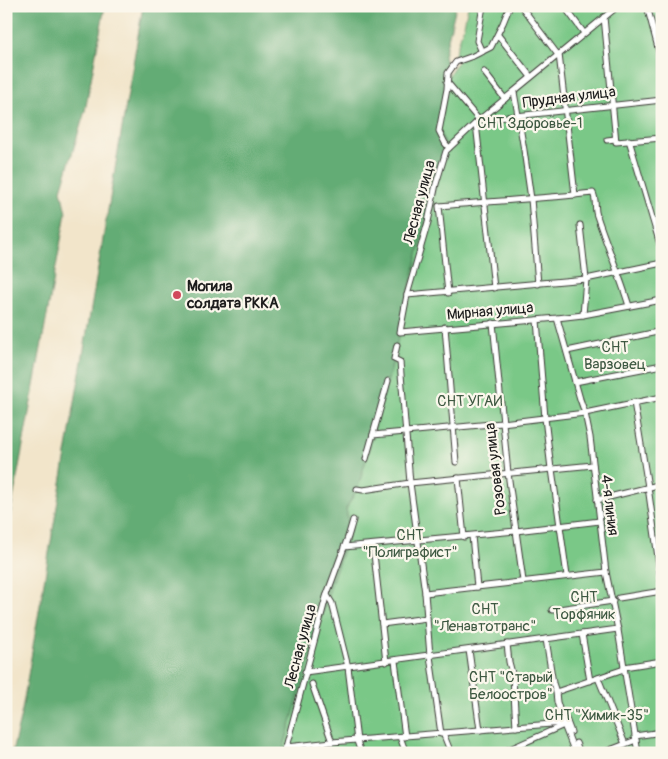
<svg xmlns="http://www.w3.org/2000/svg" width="668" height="759" viewBox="0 0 668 759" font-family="Pangolin,sans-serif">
	<rect width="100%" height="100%" fill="#fbf7ec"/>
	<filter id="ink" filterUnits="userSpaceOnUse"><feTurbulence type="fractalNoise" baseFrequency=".02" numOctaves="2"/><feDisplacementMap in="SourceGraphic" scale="10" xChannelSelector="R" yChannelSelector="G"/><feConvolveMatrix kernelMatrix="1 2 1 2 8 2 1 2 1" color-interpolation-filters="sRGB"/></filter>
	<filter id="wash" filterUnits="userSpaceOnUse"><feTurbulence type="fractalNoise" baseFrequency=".0096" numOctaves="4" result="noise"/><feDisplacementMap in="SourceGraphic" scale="20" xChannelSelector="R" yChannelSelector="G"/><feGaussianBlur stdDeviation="1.12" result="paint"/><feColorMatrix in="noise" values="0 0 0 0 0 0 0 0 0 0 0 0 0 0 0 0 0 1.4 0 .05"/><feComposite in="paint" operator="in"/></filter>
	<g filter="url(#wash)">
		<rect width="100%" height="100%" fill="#f2e5ca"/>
		<path fill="#7ac887" stroke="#4b7252" d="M 468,6 L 662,6 L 662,753 L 282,753 L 327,594 L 351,528 L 348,522 L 346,509 L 358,487 L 393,361 L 439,131 L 448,77 L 458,61 L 454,57 L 464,25 Z"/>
		<g fill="#63ac74" stroke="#406448">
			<path d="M 6,6 L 105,6 L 85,111 L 61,190 L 66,213 L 6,537 Z"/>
			<path d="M 143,6 L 456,6 L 444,56 L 448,73 L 439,131 L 445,143 L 440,169 L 405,305 L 393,361 L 366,460 L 358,487 L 346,509 L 348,522 L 351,528 L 335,571 L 282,753 L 12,753 L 22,710 Z"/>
		</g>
	</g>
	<g filter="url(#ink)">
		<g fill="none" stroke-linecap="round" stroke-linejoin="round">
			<g stroke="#3c3a36" stroke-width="7">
				<g id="minor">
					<path d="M 521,6 L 558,55"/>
					<path d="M 564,6 L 584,33"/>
					<path d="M 618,6 L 479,120 L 446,151 L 436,184 L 428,222 L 407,295 L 400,332 L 557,318 L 583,315 L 662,300"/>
					<path d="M 647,6 L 662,63"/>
					<path d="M 604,17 L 616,142 L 662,138"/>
					<path d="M 498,35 L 531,77"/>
					<path d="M 482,52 L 477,41 L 483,6"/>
					<path d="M 559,54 L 575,195"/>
					<path d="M 484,72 L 505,99"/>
					<path d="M 447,82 L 479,120 L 662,100"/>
					<path d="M 514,92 L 524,150 L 531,199 L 538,284"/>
					<path d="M 476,123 L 494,288"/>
					<path d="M 607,140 L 615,139"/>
					<path d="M 629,140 L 662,251"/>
					<path d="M 449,148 L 445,143 L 439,131 L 447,89 L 448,73 L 456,62 L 473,56 L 491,47 L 503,23 L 510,6"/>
					<path d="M 580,225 L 586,279 L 583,315"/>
					<path d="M 448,293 L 439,206 C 490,201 542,199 593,193 C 597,201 594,208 597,216 C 607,246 620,276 629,306"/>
					<path d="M 407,295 L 586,279 L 662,263"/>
					<path d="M 557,318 L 580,399 L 585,413 L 590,437 L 606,572 L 618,630 L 638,753"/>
					<path d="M 537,320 L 545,418 L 551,469"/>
					<path d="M 493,323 L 508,473 L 523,581"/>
					<path d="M 445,327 L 456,462"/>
					<path d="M 397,345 L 394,359 L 400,362 L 410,483 L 425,593 L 430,656 L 441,734"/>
					<path d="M 567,351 L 662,331"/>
					<path d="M 575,382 L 662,365"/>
					<path d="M 634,402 L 648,487 L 662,586"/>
					<path d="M 373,435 L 502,423 L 585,413 L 662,397"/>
					<path d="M 366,459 L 388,381"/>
					<path d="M 552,469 L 567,576"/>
					<path d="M 458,478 L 464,537"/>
					<path d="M 357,489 L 363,490 L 410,483 L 593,465"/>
					<path d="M 597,500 L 662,484"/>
					<path d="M 472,536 L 477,587"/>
					<path d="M 373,545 L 386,662"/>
					<path d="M 344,547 L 516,531 L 600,521"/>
					<path d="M 660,592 L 662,605"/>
					<path d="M 425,593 L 606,572"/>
					<path d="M 327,595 L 332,603 L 348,667 L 357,741 L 361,753"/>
					<path d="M 619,598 L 662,591"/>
					<path d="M 552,610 L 613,601"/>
					<path d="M 382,624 L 427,618"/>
					<path d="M 582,634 L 590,681"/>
					<path d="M 546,639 L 553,683 L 556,692 L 557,702 L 564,725 L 575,753"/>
					<path d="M 507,644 L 509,662 L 513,677 L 516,727"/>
					<path d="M 469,650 L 480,730"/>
					<path d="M 395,661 L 405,737"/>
					<path d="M 624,667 L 662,661"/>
					<path d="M 305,672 L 618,629"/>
					<path d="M 598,678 L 625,744"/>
					<path d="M 312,684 L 332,742"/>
					<path d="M 556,692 L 624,669"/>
					<path d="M 566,719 L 571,732"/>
					<path d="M 443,733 L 451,753"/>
					<path d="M 635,736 L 662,732"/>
					<path d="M 400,737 L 406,753"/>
					<path d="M 576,743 L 580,753"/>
					<path d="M 286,747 L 332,742 L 564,723"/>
					<path d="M 282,753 L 286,747 L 326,597 L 348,537 L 353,520"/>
					<path d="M 501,753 L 564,725"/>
					<path d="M 602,753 L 636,740"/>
				</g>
			</g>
			<use href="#minor" stroke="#fff" stroke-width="5"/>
		</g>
	</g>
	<circle fill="#d1495b" stroke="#fbf7ec" stroke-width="2" cx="177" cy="295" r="5"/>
	<g text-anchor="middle" stroke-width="4.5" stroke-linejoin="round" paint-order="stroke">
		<g font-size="15" fill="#1c1c1c" stroke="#fbf7ec">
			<text transform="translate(569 97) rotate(-7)" y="5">Прудная улица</text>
			<text transform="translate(419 202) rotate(-75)" y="5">Лесная улица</text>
			<text transform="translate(490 311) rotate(-5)" y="5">Мирная улица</text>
			<text transform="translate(495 469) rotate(-97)" y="5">Розовая улица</text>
			<text transform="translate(610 505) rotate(83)" y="5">4-я линия</text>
			<text transform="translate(300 646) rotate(-75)" y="5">Лесная улица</text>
		</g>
		<g font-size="15" fill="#3d5841" stroke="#fbf7ec">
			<text x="530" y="128">СНТ Здоровье-1</text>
			<text x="615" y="352">СНТ<tspan x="615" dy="17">Варзовец</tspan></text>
			<text x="470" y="406">СНТ УГАИ</text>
			<text x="410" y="540">СНТ<tspan x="410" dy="17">"Полиграфист"</tspan></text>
			<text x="584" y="602">СНТ<tspan x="584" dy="17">Торфяник</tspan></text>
			<text x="485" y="614">СНТ<tspan x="485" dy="17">"Ленавтотранс"</tspan></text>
			<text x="511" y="682">СНТ "Старый<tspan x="511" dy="17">Белоостров"</tspan></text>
			<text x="597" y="720">СНТ "Химик-35"</text>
		</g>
		<g font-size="15" font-weight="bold" fill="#1c1c1c" stroke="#fbf7ec" text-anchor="start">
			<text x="187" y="291">Могила<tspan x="187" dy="17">солдата РККА</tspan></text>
		</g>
	</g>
	<rect width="668" height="759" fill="none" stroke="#fbf7ec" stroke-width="25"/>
</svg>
